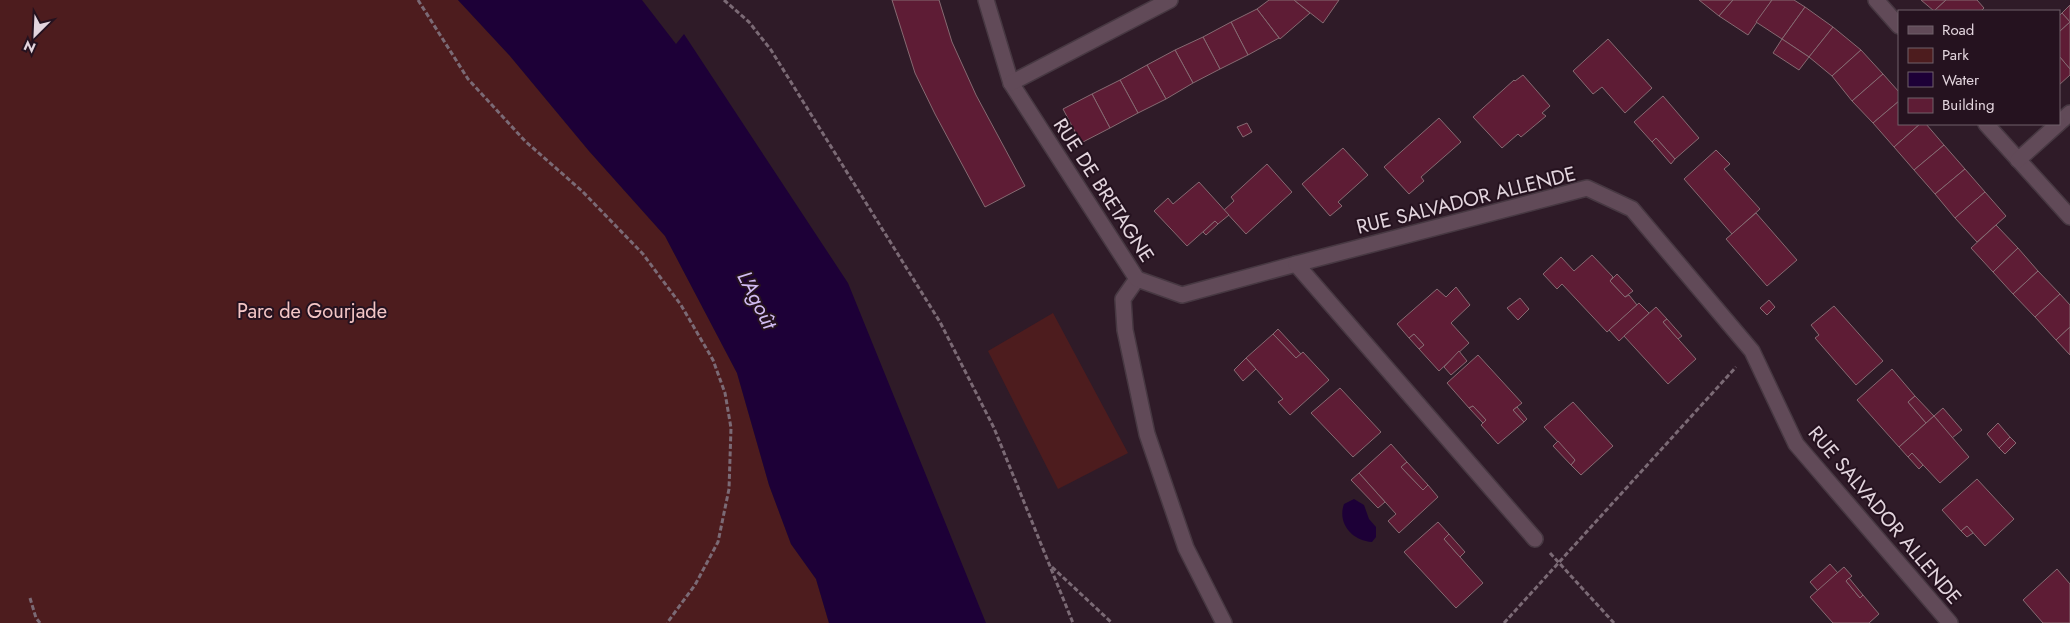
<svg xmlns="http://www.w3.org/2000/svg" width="2070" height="623" viewBox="0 0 2070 623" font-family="Jost,sans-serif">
	<rect width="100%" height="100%" fill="#2f1b28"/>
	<g fill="#4d1c1e">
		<path d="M 0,0 L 458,0 L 510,56 L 589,151 L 665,236 L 737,373 L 769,485 L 791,544 L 816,579 L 829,623 L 0,623 Z"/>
		<path d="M 1053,313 L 1128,453 L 1058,489 L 988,351 Z"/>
	</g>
	<g fill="#1d0037">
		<path d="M 458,0 L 642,0 L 676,44 L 684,34 L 848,283 L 986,623 L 829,623 L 816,579 L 791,544 L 769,485 L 737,373 L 665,236 L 589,151 L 510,56 Z"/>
		<path d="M 1354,499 L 1364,505 L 1369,519 L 1376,527 L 1376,537 L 1372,542 C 1352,541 1337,523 1344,504 Z"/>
	</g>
	<g fill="#5e1c35" stroke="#866a72">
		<path d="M 892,0 L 939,0 L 952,42 L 976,95 L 1025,186 L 985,207 L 935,114 L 915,73 Z"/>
		<path d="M 1269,0 L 1294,0 L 1310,13 L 1280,39 L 1257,9 Z"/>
		<path d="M 1294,0 L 1339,0 L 1323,23 Z"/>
		<path d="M 1699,0 L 1733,0 L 1719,16 Z"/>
		<path d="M 1733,0 L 1772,0 L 1748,35 L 1719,16 Z"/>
		<path d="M 1772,0 L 1794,0 L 1805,7 L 1782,39 L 1756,22 Z"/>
		<path d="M 1921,0 L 1946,0 L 1934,11 Z"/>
		<path d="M 1946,0 L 1977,0 L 1984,8 L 1981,11 L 1934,11 Z"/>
		<path d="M 2070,5 L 2070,22 L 2062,13 Z"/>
		<path d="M 1805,7 L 1833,27 L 1809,57 L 1782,39 Z"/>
		<path d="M 1257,9 L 1279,38 L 1248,55 L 1231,22 Z"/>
		<path d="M 2062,13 L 2070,22 L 2059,32 L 2059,16 Z"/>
		<path d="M 1231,22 L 1248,55 L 1220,69 L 1203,37 Z"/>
		<path d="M 2070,22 L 2070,69 L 2059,56 L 2059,32 Z"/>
		<path d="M 1833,27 L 1861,50 L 1832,76 L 1809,57 Z"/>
		<path d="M 1203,37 L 1220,69 L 1193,83 L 1175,50 Z"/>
		<path d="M 1608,39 L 1652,88 L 1625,113 L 1602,87 L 1593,94 L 1573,71 Z"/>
		<path d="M 1782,39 L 1809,57 L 1799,70 L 1773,53 Z"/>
		<path d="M 1175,50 L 1193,83 L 1166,99 L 1147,65 Z"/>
		<path d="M 1861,50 L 1883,74 L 1852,101 L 1832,76 Z"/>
		<path d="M 2059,56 L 2070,69 L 2070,75 L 2059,85 Z"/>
		<path d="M 1147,65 L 1166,99 L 1138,113 L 1120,80 Z"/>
		<path d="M 1883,74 L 1899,92 L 1899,101 L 1873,123 L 1852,101 Z"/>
		<path d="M 1523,75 L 1550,106 L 1542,113 L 1546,116 L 1521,137 L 1518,134 L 1502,148 L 1473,117 L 1514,80 L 1515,81 Z"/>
		<path d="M 1120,80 L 1138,113 L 1110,128 L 1092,94 Z"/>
		<path d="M 1092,94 L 1110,128 L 1081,143 L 1063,109 Z"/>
		<path d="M 1663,96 L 1699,138 L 1675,159 L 1656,138 L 1652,142 L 1634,122 Z"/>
		<path d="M 1899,101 L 1899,124 L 1920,124 L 1894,147 L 1873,123 Z"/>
		<path d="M 1439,118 L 1461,142 L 1421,177 L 1424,181 L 1409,194 L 1384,167 Z"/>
		<path d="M 1247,123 L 1252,132 L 1243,137 L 1237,127 Z"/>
		<path d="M 1920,124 L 1926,124 L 1944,145 L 1914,170 L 1894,147 Z"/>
		<path d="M 1656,138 L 1675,159 L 1671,164 L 1652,142 Z"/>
		<path d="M 1944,145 L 1965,169 L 1935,194 L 1914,170 Z"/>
		<path d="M 1343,148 L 1368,175 L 1338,202 L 1342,206 L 1330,216 L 1302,184 Z"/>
		<path d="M 1716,150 L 1730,164 L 1724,169 L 1760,209 L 1732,234 L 1684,179 Z"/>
		<path d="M 1267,164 L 1292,192 L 1246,234 L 1224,210 L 1234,201 L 1231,197 Z"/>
		<path d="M 1965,169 L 1985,192 L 1955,218 L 1935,194 Z"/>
		<path d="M 1199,182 L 1229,215 L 1218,224 L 1215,221 L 1187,246 L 1154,211 L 1168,198 L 1173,204 Z"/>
		<path d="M 1985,192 L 2006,216 L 1977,242 L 1955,218 Z"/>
		<path d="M 1756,213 L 1797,260 L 1767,286 L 1726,239 Z"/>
		<path d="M 1215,221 L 1218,224 L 1206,235 L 1203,232 Z"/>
		<path d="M 1996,225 L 2018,248 L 1993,272 L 1971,248 Z"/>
		<path d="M 2018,248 L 2038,271 L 2013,294 L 1993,272 Z"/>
		<path d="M 1592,255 L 1613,277 L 1610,281 L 1625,297 L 1629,295 L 1637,305 L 1607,332 L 1562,284 L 1557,289 L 1543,274 L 1561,257 L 1574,271 Z"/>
		<path d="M 2038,271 L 2060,294 L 2035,317 L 2013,294 Z"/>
		<path d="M 1617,274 L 1633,291 L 1625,297 L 1610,281 Z"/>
		<path d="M 1456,287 L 1470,305 L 1451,323 L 1469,343 L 1439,371 L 1419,349 L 1424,345 L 1414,334 L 1409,338 L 1397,324 L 1437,289 L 1446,297 Z"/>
		<path d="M 2060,294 L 2070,305 L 2070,327 L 2056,340 L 2035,317 Z"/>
		<path d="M 1520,298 L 1529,309 L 1518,320 L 1507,308 Z"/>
		<path d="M 1769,300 L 1775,307 L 1767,315 L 1760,308 Z"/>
		<path d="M 1639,303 L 1649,313 L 1619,341 L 1609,330 Z"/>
		<path d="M 1834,306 L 1883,361 L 1856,385 L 1815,338 L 1819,335 L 1811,325 Z"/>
		<path d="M 1656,307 L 1667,319 L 1663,322 L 1696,359 L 1668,384 L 1624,336 Z"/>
		<path d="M 1667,319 L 1682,336 L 1678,339 L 1663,322 Z"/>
		<path d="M 2070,327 L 2070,355 L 2056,340 Z"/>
		<path d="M 1278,329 L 1301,354 L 1296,358 L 1273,334 Z"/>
		<path d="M 1273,334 L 1296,358 L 1303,352 L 1329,380 L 1290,415 L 1278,402 L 1283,399 L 1246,358 Z"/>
		<path d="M 1414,334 L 1424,345 L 1419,349 L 1409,338 Z"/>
		<path d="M 1459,351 L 1467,361 L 1451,375 L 1444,367 Z"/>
		<path d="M 1478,355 L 1522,403 L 1513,410 L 1524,422 L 1498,444 L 1481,425 L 1486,420 L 1473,406 L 1469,408 L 1447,383 Z"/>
		<path d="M 1246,358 L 1256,369 L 1243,381 L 1234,370 Z"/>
		<path d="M 1892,369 L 1915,396 L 1908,402 L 1926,423 L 1899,447 L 1857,400 Z"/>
		<path d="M 1340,388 L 1381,432 L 1353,457 L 1311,413 Z"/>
		<path d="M 1915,396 L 1934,416 L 1926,423 L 1908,402 Z"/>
		<path d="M 1573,402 L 1613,446 L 1581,475 L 1571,465 L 1575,460 L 1544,427 Z"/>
		<path d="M 1473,406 L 1486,420 L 1483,423 L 1469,408 Z"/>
		<path d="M 1517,407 L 1527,419 L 1524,422 L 1513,410 Z"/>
		<path d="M 1943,408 L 1962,430 L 1952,438 L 1934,416 Z"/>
		<path d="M 1934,416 L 1969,457 L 1940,483 L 1912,453 L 1908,457 L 1899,447 Z"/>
		<path d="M 1998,423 L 2010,437 L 1999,448 L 1987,434 Z"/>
		<path d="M 2010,437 L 2016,443 L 2005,454 L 1999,448 Z"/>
		<path d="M 1558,441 L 1575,460 L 1571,465 L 1553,446 Z"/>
		<path d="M 1391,444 L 1407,462 L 1401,467 L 1423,490 L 1428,485 L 1438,497 L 1399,533 L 1388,521 L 1396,514 L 1359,473 Z"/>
		<path d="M 1912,453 L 1923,465 L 1919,469 L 1908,457 Z"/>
		<path d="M 1407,462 L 1428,485 L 1423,490 L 1401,467 Z"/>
		<path d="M 1359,473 L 1385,502 L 1378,508 L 1351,480 Z"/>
		<path d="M 1977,479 L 2014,519 L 1985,546 L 1967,526 L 1961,531 L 1942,510 Z"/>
		<path d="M 1438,522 L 1449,534 L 1444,539 L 1483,583 L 1456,608 L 1404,552 Z"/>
		<path d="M 1967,526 L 1973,533 L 1967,537 L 1961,531 Z"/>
		<path d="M 1449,534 L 1465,552 L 1460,557 L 1444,539 Z"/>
		<path d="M 1830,564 L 1838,573 L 1818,591 L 1810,582 Z"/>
		<path d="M 1844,567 L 1852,576 L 1846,581 L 1860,598 L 1863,595 L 1879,614 L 1869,623 L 1833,623 L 1810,597 Z"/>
		<path d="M 2057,569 L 2070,584 L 2070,623 L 2043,623 L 2023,600 Z"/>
		<path d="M 1849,578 L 1863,595 L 1860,598 L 1846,581 Z"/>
	</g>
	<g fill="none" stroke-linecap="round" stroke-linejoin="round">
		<g stroke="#473842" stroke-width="18">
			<path id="lane" d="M 1137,279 L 1123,299 L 1125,330 L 1147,434 L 1186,548 L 1224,623"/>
		</g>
		<g stroke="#473842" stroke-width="18">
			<g id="street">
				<path d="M 986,0 L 1011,83 L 1137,279 L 1182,295 L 1296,264"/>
				<path d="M 1876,0 L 1899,26"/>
				<path d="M 1011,83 L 1170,0"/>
				<path d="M 2059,123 L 2070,113"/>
				<path d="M 1986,124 L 2070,217"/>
				<path d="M 2018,160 L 2058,124"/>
				<path d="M 1535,539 L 1296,264 L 1587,188 L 1632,209 L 1752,351 L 1796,444 L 1950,623"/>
			</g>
		</g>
		<g stroke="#7b6a75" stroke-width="3" stroke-dasharray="5 2.5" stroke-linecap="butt">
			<path d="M 418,0 L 468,79 L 525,141 L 582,191 L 643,254 L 681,305 L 713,360 L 725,393 L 731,428 L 729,489 L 718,542 L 695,585 L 667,623"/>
			<path d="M 724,0 L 749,22 L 771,50 L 940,322 L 994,428 L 1073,623"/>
			<path d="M 1550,553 L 1614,623"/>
			<path d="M 1052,567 L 1112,623"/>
			<path d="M 30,598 L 36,618 L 40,623"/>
			<path d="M 1504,623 L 1736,367"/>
		</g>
		<use href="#lane" stroke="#614a58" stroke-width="15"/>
		<use href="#street" stroke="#614a58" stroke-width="15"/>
	</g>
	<g text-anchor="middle" stroke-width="4" stroke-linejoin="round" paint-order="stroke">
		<g font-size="20" fill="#e3d5de" stroke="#25121f">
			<text transform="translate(1104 190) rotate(57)" y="7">RUE DE BRETAGNE</text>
			<text transform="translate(1466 200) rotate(-14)" y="7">RUE SALVADOR ALLENDE</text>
			<text transform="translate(1885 515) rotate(50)" y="7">RUE SALVADOR ALLENDE</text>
		</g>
		<g font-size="20" fill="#f4c6c6" stroke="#25121f">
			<text x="312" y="318">Parc de Gourjade</text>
		</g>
		<g font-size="21" font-style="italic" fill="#d2bdf3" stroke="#25121f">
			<text transform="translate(757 300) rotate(63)" y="7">L'Agoût</text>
		</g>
	</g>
	<rect x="1898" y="10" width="162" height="115" fill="#25121f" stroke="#71606b"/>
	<rect x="1908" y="26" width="25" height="8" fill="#614a58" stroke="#71606b"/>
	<text x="1942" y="35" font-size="15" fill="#e3d5de">Road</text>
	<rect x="1908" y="48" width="25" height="15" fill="#4d1c1e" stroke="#71606b"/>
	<text x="1942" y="60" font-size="15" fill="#e3d5de">Park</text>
	<rect x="1908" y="72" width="25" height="15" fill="#1d0037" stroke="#71606b"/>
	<text x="1942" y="85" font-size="15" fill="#e3d5de">Water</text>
	<rect x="1908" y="98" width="25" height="15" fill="#5e1c35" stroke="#71606b"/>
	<text x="1942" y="110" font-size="15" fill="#e3d5de">Building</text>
	<g transform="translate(35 35) rotate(204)" stroke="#25121f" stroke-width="4" paint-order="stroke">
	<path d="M0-4L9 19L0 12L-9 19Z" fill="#e3d5de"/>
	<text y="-8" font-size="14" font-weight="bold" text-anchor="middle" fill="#e3d5de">N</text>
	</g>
</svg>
